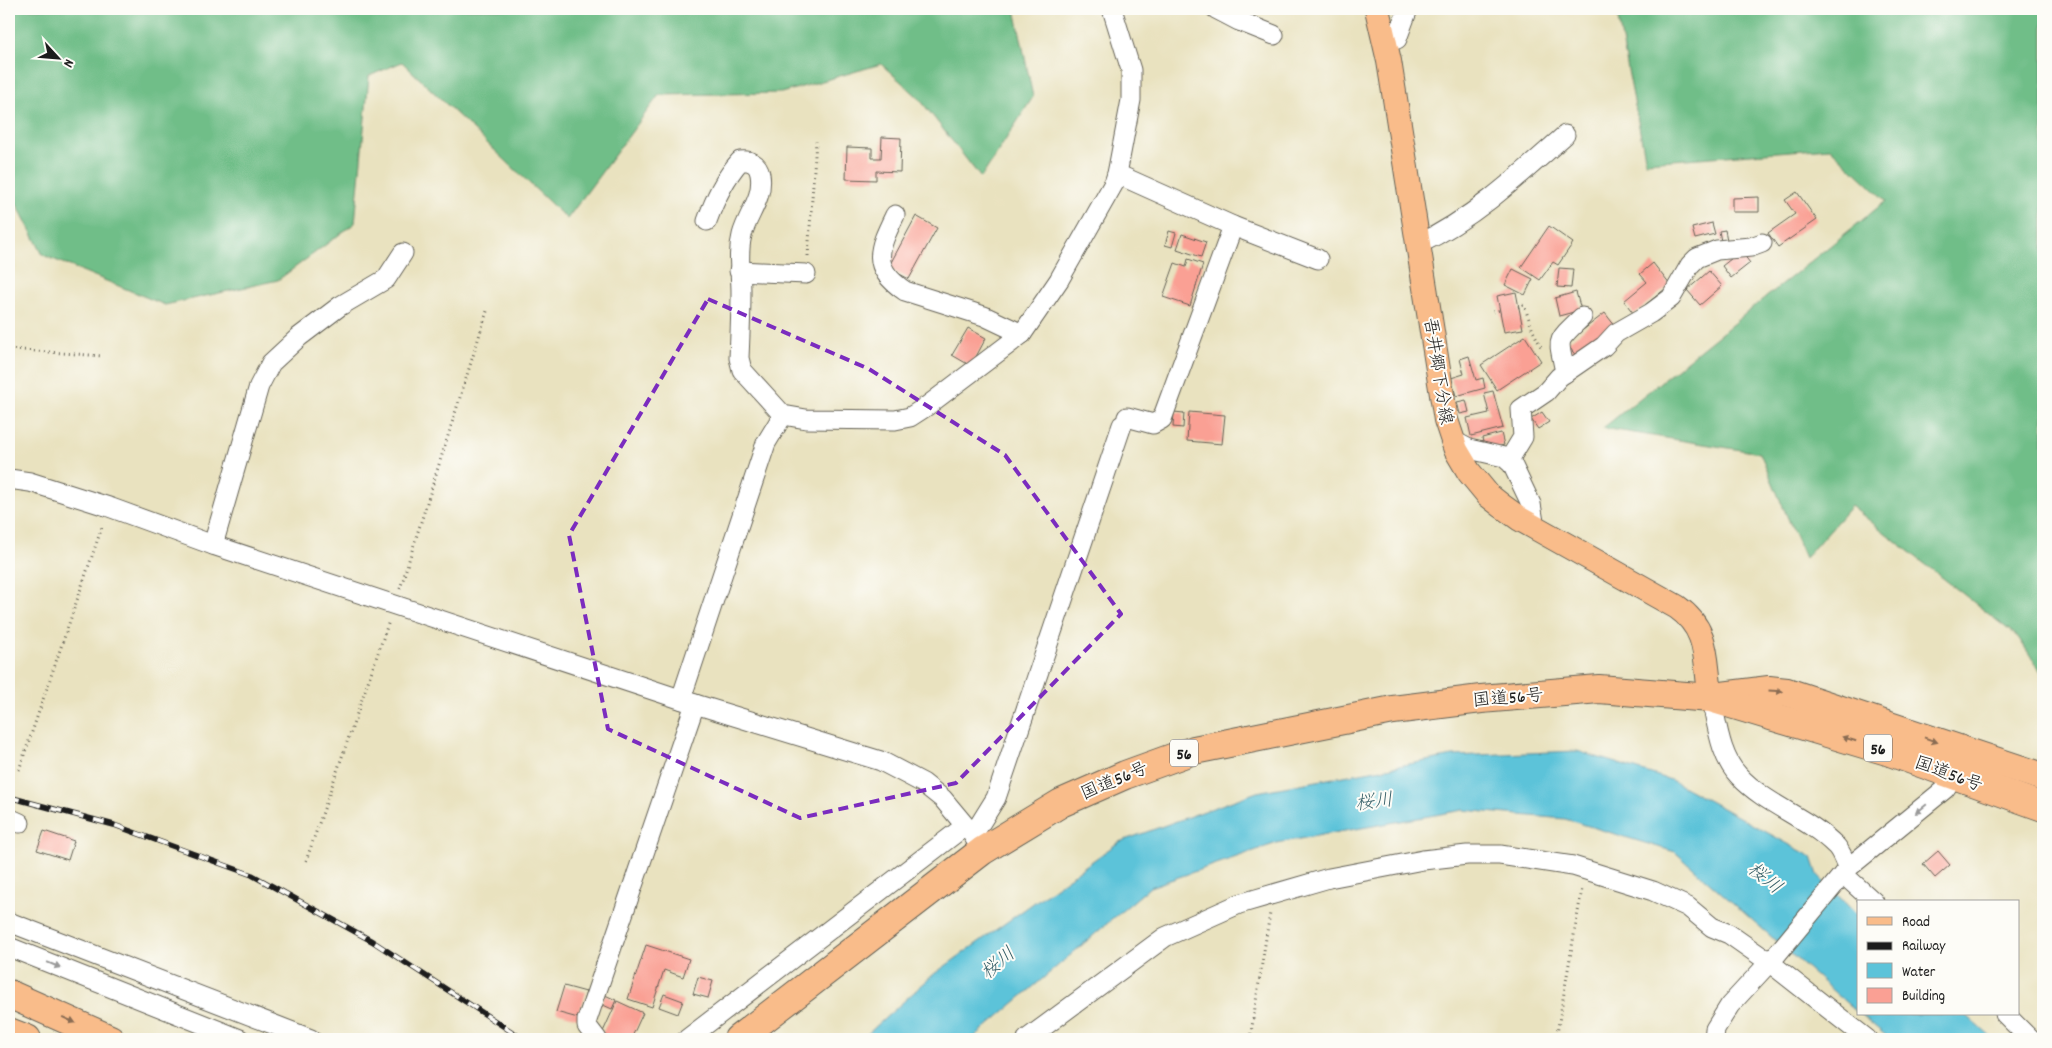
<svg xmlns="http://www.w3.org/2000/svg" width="2052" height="1048" viewBox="0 0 2052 1048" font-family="Dekko,'Klee One',sans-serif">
	<rect width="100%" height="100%" fill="#fdfcf7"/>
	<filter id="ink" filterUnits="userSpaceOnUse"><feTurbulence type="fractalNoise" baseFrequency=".02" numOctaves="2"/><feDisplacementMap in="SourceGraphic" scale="10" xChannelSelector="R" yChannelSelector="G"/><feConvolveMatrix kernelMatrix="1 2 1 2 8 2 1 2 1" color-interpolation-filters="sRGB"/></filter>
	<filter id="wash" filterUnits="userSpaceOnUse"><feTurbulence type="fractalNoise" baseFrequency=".0096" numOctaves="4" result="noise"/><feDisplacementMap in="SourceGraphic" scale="20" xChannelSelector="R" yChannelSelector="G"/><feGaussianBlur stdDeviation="1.12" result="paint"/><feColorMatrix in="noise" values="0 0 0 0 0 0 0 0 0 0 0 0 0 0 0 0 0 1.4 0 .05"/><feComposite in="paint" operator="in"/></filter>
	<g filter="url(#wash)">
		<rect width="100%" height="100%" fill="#e9e2bf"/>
		<g fill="#6fbe88" stroke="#466d52">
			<path d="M 9,9 L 1015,9 L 1033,97 L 981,178 L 918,97 L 881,64 L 781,93 L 659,95 L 567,219 L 402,62 L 369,76 L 355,223 L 278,280 L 165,305 L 43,255 L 9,189 Z"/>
			<path d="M 1616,9 L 2043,9 L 2043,675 L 2018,637 L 1851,506 L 1805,558 L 1760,453 L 1603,428 L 1886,201 L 1830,148 L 1646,162 Z"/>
		</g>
		<g fill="#5cc3d9" stroke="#3c707a">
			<path d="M 1577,751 L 1671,780 L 1812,857 L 1818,875 L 1858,916 L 1858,1013 L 1675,852 L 1565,819 L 1463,810 L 1277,843 L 1150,887 L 972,1039 L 862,1039 L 934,974 L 1119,842 L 1257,792 L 1453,756 Z"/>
			<path d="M 1860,1014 L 1965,1014 L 1993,1039 L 1890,1039 Z"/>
		</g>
		<g id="blocks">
			<g fill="#faa094">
				<path d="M 882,137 L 901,138 L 900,172 L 876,171 L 876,180 L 846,179 L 847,147 L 872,148 L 872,158 L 881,158 Z"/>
				<path d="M 1797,192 L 1817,220 L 1778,247 L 1768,233 L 1795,214 L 1785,200 Z"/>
				<path d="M 1759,197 L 1759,212 L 1732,212 L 1732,198 Z"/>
				<path d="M 916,216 L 937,228 L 909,279 L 888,268 Z"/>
				<path d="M 1712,223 L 1715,234 L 1695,239 L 1692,228 Z"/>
				<path d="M 1549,226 L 1573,243 L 1558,265 L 1553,262 L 1540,280 L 1521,267 Z"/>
				<path d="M 1725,230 L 1727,240 L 1721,241 L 1719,231 Z"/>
				<path d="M 1169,231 L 1176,233 L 1172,247 L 1165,245 Z"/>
				<path d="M 1182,234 L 1206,242 L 1201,257 L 1177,249 Z"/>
				<path d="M 1741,251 L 1750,263 L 1731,278 L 1722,266 Z"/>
				<path d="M 1188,259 L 1203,264 L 1190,306 L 1163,297 L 1175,263 L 1186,267 Z"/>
				<path d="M 1653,263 L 1670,285 L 1634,314 L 1624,301 L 1647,282 L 1640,274 Z"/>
				<path d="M 1559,268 L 1573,269 L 1571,288 L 1557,287 Z"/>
				<path d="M 1513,269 L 1533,279 L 1525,295 L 1505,285 Z"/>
				<path d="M 1709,271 L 1722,286 L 1700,305 L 1687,290 Z"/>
				<path d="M 1516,292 L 1523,329 L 1504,332 L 1497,296 Z"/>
				<path d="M 1576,292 L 1581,310 L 1559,316 L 1555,298 Z"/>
				<path d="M 1605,313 L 1615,326 L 1577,357 L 1566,343 Z"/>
				<path d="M 968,328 L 986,338 L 971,366 L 952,355 Z"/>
				<path d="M 1525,336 L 1541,361 L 1497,390 L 1481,365 Z"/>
				<path d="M 1469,356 L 1476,380 L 1483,378 L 1485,388 L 1456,396 L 1451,378 L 1464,374 L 1460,359 Z"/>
				<path d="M 1493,391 L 1503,428 L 1471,436 L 1467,418 L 1489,413 L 1484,393 Z"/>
				<path d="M 1466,400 L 1469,412 L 1460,414 L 1457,402 Z"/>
				<path d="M 1174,412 L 1184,413 L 1183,428 L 1173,427 Z"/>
				<path d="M 1189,412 L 1225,415 L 1222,444 L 1187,441 Z"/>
				<path d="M 1542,412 L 1549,422 L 1538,429 L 1531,419 Z"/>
				<path d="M 1501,433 L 1504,445 L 1485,450 L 1482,438 Z"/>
				<path d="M 44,831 L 74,841 L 68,860 L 37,850 Z"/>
				<path d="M 1938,851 L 1950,865 L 1935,878 L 1923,864 Z"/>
				<path d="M 646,945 L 689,959 L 683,977 L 664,970 L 652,1007 L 628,999 Z"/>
				<path d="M 698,977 L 713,981 L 708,998 L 693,994 Z"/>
				<path d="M 564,986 L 586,992 L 578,1018 L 556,1012 Z"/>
				<path d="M 664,994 L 683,1001 L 678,1014 L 659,1007 Z"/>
				<path d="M 605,995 L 616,1000 L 612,1009 L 601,1004 Z"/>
				<path d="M 617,1001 L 643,1013 L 631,1039 L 614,1039 L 602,1034 Z"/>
			</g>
		</g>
	</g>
	<g filter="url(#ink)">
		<use href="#blocks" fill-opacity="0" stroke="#646155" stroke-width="1"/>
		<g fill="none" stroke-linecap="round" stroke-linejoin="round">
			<g stroke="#646155" stroke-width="21">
				<g id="minor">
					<path d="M 1216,9 L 1239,21 L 1274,35"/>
					<path d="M 1386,43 L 1397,39 L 1408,9"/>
					<path d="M 1117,174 L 1233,226 L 1318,259"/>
					<path d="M 895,215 C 879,248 869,267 905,291 L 984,316 L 1022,334"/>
					<path d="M 707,221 C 715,199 724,179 740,161 C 750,160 758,163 760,174 C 764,198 748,213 742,235 C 737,254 741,273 741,292 C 741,314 740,336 739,358 L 742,370 L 783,415 L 806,419 L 895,420 L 910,417 L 927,406 L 1022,334 L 1059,280 L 1114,183 L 1117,174 L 1131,100 L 1131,70 L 1112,9"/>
					<path d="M 1419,244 C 1474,218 1520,175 1565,135"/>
					<path d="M 739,271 L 806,274"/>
					<path d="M 1565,373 C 1559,337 1553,345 1582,317"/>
					<path d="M 1127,417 L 1153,424 L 1162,419 L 1233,226"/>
					<path d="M 1452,440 L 1469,449 L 1504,457 L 1512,464 L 1531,504 L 1535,528"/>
					<path d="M 1509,460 L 1523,437 L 1521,409 L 1546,392 L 1559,377 L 1604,346 L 1616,333 L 1651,313 L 1671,298 L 1690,265 L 1697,258 L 1717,250 L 1751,247 L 1762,243"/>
					<path d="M 9,479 L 30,482 L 109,507 L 213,545 L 695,704 L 881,761 L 923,783 L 943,799 L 973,835 L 982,851"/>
					<path d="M 213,545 L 259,386 L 271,363 L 299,337 L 340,306 L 386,279 L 403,253"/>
					<path d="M 1711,698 C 1717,723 1720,757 1739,776 C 1766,805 1807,817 1835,845 C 1841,850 1844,861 1848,868"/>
					<path d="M 681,699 L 766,443 L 783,415"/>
					<path d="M 9,818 L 20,823"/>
					<path d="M 973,835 L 996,798 L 1122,425"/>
					<path d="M 1843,874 L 1874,902"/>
					<path d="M 9,922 L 311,1039"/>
					<path d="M 9,947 L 240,1039"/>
					<path d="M 2005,1014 L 2030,1039"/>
					<path d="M 597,1039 L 587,1026 L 587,1020 L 695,704"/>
					<path d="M 687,1039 L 965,826"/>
					<path d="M 1027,1039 L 1165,937 L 1239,904 L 1329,878 L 1423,860 L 1467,855 L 1500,855 L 1573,866 L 1653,891 L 1688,907 L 1712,927 L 1729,934 L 1769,962 L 1867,1039"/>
					<path d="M 1714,1039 L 1715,1029 L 1730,1005 L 1777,954 L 1848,868 L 1945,789 L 1955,774"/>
				</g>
			</g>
			<g stroke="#646155" stroke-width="26">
				<path id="major" d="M 1377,9 L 1389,61 L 1446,420 L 1456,450 L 1469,472 L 1488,495 L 1502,506 L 1520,519 L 1677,607 C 1711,631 1704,661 1711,698"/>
			</g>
			<g stroke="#646155" stroke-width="30">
				<g id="highway">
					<path d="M 1722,696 L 1769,690 L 1787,692 L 2043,777"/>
					<path d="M 9,994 L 110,1039"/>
					<path d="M 9,1032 L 27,1039"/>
					<path d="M 738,1039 L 982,851 L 1061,803 L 1125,775 L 1194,750 L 1393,710 L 1481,699 L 1599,689 L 1711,698 L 1887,751 L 2043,807"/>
				</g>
			</g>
			<g stroke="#646155" stroke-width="3" stroke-dasharray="1 4" stroke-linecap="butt">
				<path d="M 808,256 L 816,141"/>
				<path d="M 1518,307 L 1524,305 L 1533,331 L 1542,349"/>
				<path d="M 1493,312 L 1500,310"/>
				<path d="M 9,349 L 102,356"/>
				<path d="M 400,589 L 488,308"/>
				<path d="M 19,770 L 103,524"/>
				<path d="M 306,861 L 389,621"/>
				<path d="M 1250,1039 L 1270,913"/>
				<path d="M 1556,1039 L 1582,889"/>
			</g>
			<use href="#minor" stroke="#fff" stroke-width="19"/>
			<use href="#major" stroke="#f9bc8a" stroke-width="24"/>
			<use href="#highway" stroke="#f9bc8a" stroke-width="28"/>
			<g stroke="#1c1c1c" stroke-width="5.5">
				<path id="rail" d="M 9,797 L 114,825 L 252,875 L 372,941 L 523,1039"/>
			</g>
			<use href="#rail" stroke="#fdfcf7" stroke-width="4" stroke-dasharray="11" stroke-linecap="butt"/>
		</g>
		<defs><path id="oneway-solid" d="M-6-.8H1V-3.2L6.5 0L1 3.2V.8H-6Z" transform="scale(1.25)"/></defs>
		<g fill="#8a6c53">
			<use href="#oneway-solid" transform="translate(1776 691) rotate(4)"/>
			<use href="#oneway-solid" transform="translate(1849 739) rotate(-163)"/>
			<use href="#oneway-solid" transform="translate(1931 740) rotate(20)"/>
			<use href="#oneway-solid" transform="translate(69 1020) rotate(24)"/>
		</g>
		<g fill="#999">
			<use href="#oneway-solid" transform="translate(1921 809) rotate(141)"/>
			<use href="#oneway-solid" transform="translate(54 965) rotate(22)"/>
		</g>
	</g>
	<path fill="none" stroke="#7b2cbf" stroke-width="4" stroke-dasharray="10 6" stroke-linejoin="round" d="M 708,299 L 869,369 L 1005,455 L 1121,614 L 956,783 L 800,818 L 608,729 L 569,535 Z"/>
	<g text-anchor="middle" stroke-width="4" stroke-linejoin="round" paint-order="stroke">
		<g fill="#fdfcf7" stroke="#605f5e" stroke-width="1">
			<rect x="1864" y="734.5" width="28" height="27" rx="4"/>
			<rect x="1170" y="739.5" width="28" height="27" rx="4"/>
		</g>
		<g font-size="16" font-weight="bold" fill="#1c1c1c">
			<text x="1878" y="754">56</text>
			<text x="1184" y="759">56</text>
		</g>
		<g font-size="18" fill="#1c1c1c" stroke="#fdfcf7">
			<text transform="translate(1439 371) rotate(81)" y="6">吾井郷下分線</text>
			<text transform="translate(1508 697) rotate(-5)" y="6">国道56号</text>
			<text transform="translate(1949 773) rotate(20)" y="6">国道56号</text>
			<text transform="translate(1114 780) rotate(-23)" y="6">国道56号</text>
		</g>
		<g font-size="19" font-style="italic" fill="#365f68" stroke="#fdfcf7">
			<text transform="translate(1374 800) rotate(-7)" y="7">桜川</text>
			<text transform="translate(1766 877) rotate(39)" y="7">桜川</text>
			<text transform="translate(997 962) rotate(-40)" y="7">桜川</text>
		</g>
	</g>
	<rect width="2052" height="1048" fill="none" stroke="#fdfcf7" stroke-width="30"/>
	<rect x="1857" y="900" width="162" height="115" fill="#fdfcf7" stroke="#a3a29f"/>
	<rect x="1867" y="917" width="25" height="8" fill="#f9bc8a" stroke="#a3a29f"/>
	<text x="1902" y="926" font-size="15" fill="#1c1c1c">Road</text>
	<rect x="1867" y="942" width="25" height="8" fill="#1c1c1c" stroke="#a3a29f"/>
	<text x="1902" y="950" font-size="15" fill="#1c1c1c">Railway</text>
	<rect x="1867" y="963" width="25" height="15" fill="#5cc3d9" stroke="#a3a29f"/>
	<text x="1902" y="976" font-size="15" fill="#1c1c1c">Water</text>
	<rect x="1867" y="988" width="25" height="15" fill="#faa094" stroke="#a3a29f"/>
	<text x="1902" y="1000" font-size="15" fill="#1c1c1c">Building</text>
	<g transform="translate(58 58) rotate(116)" stroke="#fdfcf7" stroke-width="4" paint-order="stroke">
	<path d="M0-4L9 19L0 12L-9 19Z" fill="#1c1c1c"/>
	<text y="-8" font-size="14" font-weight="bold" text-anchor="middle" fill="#1c1c1c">N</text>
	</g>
</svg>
